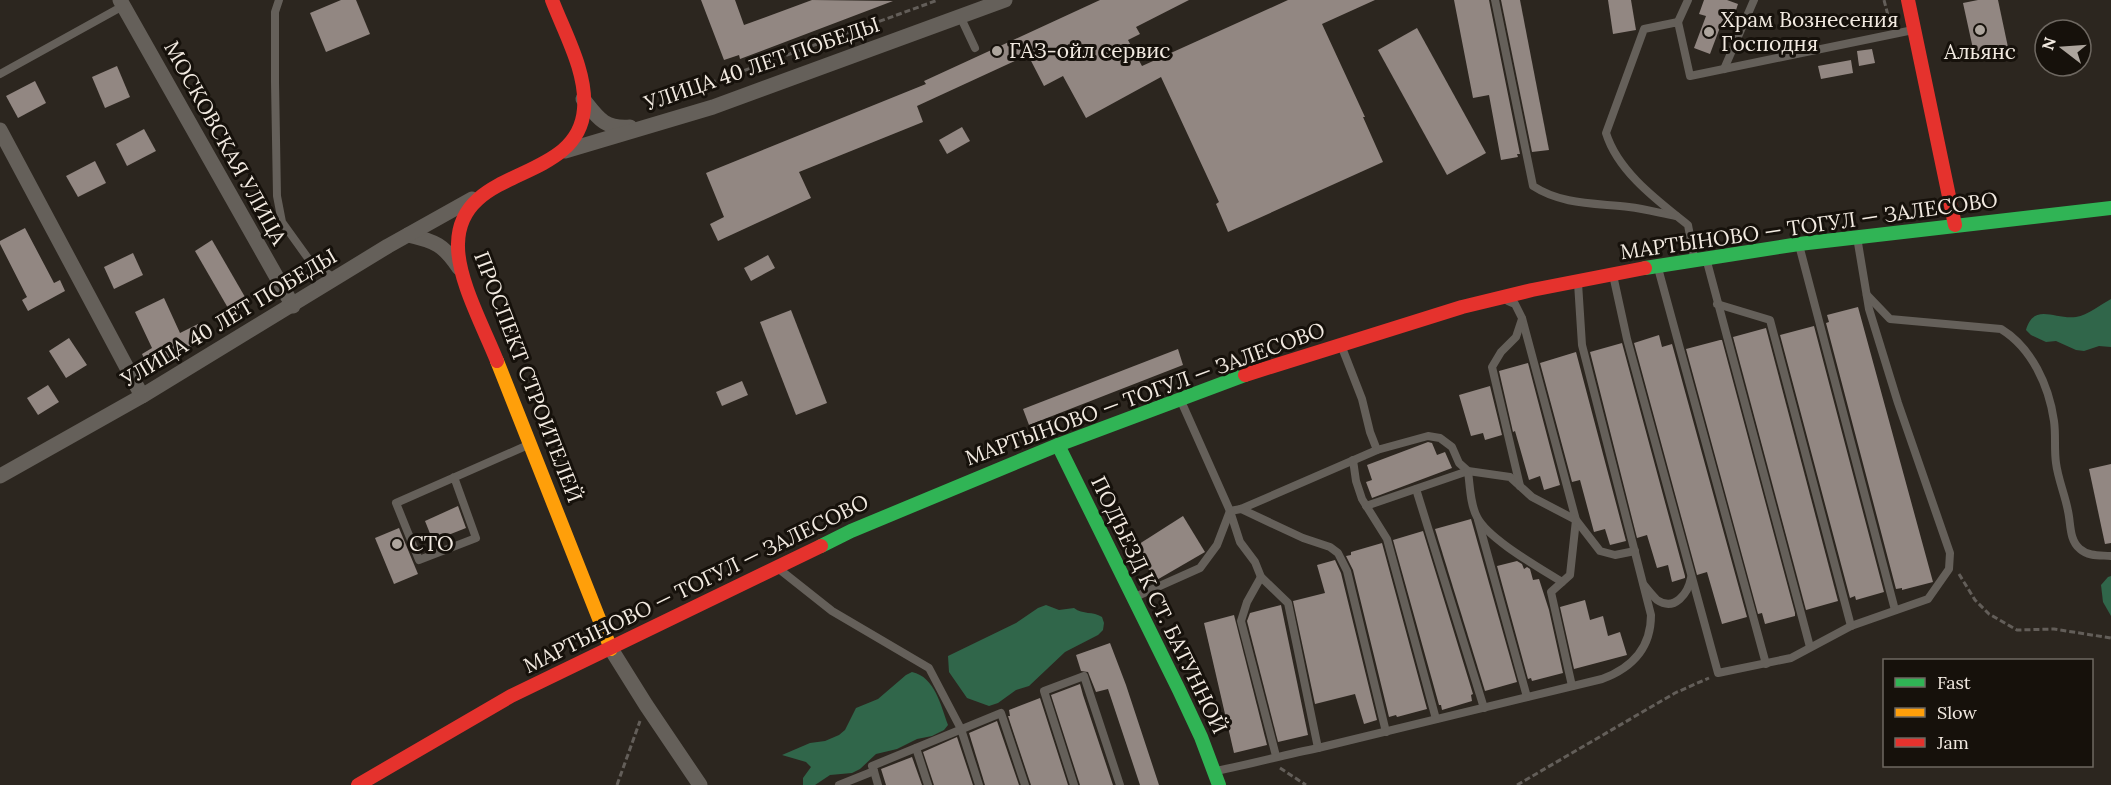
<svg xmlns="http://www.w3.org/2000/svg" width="2111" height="785" viewBox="0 0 2111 785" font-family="Lora,serif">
	<rect width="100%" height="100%" fill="#2c261f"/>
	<g fill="#30664a">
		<path d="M 2111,299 L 2111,347 L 2099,346 L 2084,351 L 2076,350 L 2056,341 L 2046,342 L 2031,335 L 2026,330 C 2034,302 2055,320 2076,317 C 2088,315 2100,305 2111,299 Z"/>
		<path d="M 2111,576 L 2111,616 L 2103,602 L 2101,585 L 2108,577 Z"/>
		<path d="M 1046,605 L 1059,610 L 1074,608 C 1083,615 1093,611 1102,617 L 1104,623 L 1103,630 L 1098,635 L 1065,652 L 1029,686 L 1016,690 L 998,703 L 989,706 L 967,698 L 949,672 L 948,656 L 1016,623 L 1038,608 Z"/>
		<path d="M 912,672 C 935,677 941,706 948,725 L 944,730 L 932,736 L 917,739 L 897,749 L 876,754 L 860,769 L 852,773 L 830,775 L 815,785 L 803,785 L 803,778 L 811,767 L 806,762 L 782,755 L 810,743 L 825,741 L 839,735 L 845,730 L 856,708 L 878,699 L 906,675 Z"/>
	</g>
	<g fill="#928782">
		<path d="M 341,0 L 356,0 L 370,34 L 326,52 L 310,13 Z"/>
		<path d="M 701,0 L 735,0 L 744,25 L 812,0 L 893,1 L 740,59 L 739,55 L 724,60 Z"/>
		<path d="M 1100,0 L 1189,0 L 1136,27 L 1140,34 L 1128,40 L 1142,66 L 1288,0 L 1375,0 L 1322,24 L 1365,117 L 1363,117 L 1383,162 L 1228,232 L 1216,204 L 1219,202 L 1161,77 L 1086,118 L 1063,76 L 1044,86 L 1028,55 L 917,106 L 923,122 L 799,172 L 811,198 L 718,241 L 710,224 L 724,217 L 706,173 L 926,84 L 924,81 Z"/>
		<path d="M 1454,0 L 1489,0 L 1520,154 L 1517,154 L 1518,157 L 1501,160 L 1489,95 L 1473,98 Z"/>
		<path d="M 1501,0 L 1520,0 L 1549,150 L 1532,152 Z"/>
		<path d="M 1608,0 L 1631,0 L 1636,30 L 1613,34 Z"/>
		<path d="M 1704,0 L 1727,0 L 1738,4 L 1731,25 L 1722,22 L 1710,54 L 1694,48 L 1706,16 L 1699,14 Z"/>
		<path d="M 1978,0 L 1998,0 L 2009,52 L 1975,58 L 1963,3 Z"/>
		<path d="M 1417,28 L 1486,153 L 1447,175 L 1378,50 Z"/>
		<path d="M 1872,49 L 1875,63 L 1859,66 L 1857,51 Z"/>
		<path d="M 1851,60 L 1853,73 L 1821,79 L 1818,66 Z"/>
		<path d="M 117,66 L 130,97 L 105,108 L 92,77 Z"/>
		<path d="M 35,81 L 46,103 L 18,118 L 6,96 Z"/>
		<path d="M 962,127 L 970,141 L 947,154 L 939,140 Z"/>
		<path d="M 144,129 L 156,151 L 127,166 L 116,144 Z"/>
		<path d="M 95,161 L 106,183 L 78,197 L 66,176 Z"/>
		<path d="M 25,228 L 54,283 L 60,280 L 65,291 L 28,311 L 22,300 L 27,297 L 0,244 L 0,241 Z"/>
		<path d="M 212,240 L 245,297 L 228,308 L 195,251 Z"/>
		<path d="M 133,253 L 143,275 L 114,289 L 104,267 Z"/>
		<path d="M 768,255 L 775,268 L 751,281 L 744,268 Z"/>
		<path d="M 164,298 L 180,333 L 198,324 L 206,339 L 149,368 L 142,354 L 152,348 L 135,312 Z"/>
		<path d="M 1858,307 L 1933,582 L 1902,590 L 1902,588 L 1896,589 L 1826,323 L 1829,322 L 1827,315 Z"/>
		<path d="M 791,310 L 827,403 L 796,415 L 760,322 Z"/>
		<path d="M 1814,326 L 1884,592 L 1856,600 L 1855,596 L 1850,598 L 1780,335 Z"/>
		<path d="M 1766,328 L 1838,601 L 1806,610 L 1733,337 Z"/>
		<path d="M 1659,335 L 1662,347 L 1672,344 L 1747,617 L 1722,624 L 1707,572 L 1697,575 L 1634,343 Z"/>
		<path d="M 69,338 L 87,365 L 66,378 L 49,351 Z"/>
		<path d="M 1720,340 L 1722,340 L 1795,613 L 1795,616 L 1765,624 L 1762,613 L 1758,614 L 1686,349 Z"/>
		<path d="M 1622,343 L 1685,576 L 1685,578 L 1672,582 L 1668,565 L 1657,568 L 1647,535 L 1637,538 L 1590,352 Z"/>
		<path d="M 1178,349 L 1183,365 L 1029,425 L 1023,409 Z"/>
		<path d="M 1576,352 L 1626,541 L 1610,545 L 1605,529 L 1594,532 L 1580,480 L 1572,482 L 1540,363 Z"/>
		<path d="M 1528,363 L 1560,485 L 1544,490 L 1540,476 L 1529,480 L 1515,431 L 1513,432 L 1499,371 Z"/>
		<path d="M 742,381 L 748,395 L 722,406 L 716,392 Z"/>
		<path d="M 48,385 L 59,402 L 38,415 L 27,398 Z"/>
		<path d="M 1490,386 L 1502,435 L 1485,440 L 1483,433 L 1471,436 L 1459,395 Z"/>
		<path d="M 1428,442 L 1432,443 L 1437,455 L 1445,452 L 1452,468 L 1372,498 L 1366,482 L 1372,480 L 1367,465 Z"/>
		<path d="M 2111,464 L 2111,543 L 2105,544 L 2089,469 Z"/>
		<path d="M 458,506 L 466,528 L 433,541 L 425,521 Z"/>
		<path d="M 1183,516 L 1205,552 L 1155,581 L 1136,546 Z"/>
		<path d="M 1471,519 L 1517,682 L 1485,691 L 1435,529 Z"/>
		<path d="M 399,528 L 418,574 L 394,584 L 375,538 Z"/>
		<path d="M 1423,531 L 1473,694 L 1471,695 L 1472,701 L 1442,710 L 1441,705 L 1439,705 L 1393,540 Z"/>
		<path d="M 1382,543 L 1427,709 L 1397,717 L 1396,715 L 1389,717 L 1353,570 L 1346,556 L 1351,555 L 1351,552 Z"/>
		<path d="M 1335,560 L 1341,573 L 1377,720 L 1364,724 L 1355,694 L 1315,704 L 1293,601 L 1325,593 L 1317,565 Z"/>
		<path d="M 1517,561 L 1522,564 L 1524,569 L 1527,567 L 1530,569 L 1533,580 L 1539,579 L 1549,610 L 1563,673 L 1532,681 L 1531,678 L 1528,679 L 1497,566 Z"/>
		<path d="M 1585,600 L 1590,620 L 1603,616 L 1608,636 L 1620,632 L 1627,655 L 1574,669 L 1560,607 Z"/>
		<path d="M 1281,605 L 1308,735 L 1278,742 L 1247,621 L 1250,613 Z"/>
		<path d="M 1234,615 L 1267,745 L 1234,753 L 1204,623 Z"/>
		<path d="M 1110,643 L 1126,685 L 1159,785 L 1140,785 L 1108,689 L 1096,692 L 1088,672 L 1081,671 L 1076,655 Z"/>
		<path d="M 1080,684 L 1083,695 L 1113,785 L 1080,785 L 1051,695 Z"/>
		<path d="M 1040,698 L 1068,785 L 1031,785 L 1008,716 L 1010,716 L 1009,710 Z"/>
		<path d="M 997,721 L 1019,785 L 985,785 L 969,733 Z"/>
		<path d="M 957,737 L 973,785 L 934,785 L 923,752 Z"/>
		<path d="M 912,757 L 922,785 L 886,785 L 881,769 Z"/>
	</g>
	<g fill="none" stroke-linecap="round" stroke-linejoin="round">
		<g stroke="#635e59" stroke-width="3" stroke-dasharray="6 3" stroke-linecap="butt">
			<path d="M 1884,0 L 1890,23"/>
			<path d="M 710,83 L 938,0"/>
			<path d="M 1959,574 L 1975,600 L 1989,614 L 2017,630 L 2054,629 L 2111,638"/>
			<path d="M 1280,768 L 1306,785"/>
			<path d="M 617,785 L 640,721"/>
			<path d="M 1517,785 L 1675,693 L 1709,678"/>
		</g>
		<g stroke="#65605a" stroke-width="8">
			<path d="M 279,0 L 275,12 L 275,82 L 277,196 L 282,222 L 310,261 L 334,278"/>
			<path d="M 1495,0 L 1533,186 C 1562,205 1596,203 1629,207 C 1645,209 1660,213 1676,216"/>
			<path d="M 960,16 L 975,48"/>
			<path d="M 1678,22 L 1688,0"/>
			<path d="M 1724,69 L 1754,0"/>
			<path d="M 0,74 L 123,6"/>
			<path d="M 1799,245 L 1895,610"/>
			<path d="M 1694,257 L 1688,225 C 1658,201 1618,172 1606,133 L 1644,29 L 1678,22 L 1690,76 L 1913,30"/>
			<path d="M 1706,258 L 1810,647"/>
			<path d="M 1658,268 L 1766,664"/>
			<path d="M 1613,275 L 1627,339 L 1718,673 L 1791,658 L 1851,626 L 1928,599 L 1949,569 L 1950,553 L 1898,403 L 1869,309 L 1857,237"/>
			<path d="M 1867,295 L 1890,319 L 2001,329 C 2032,348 2049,386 2054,421 C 2056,435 2054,449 2056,463 C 2058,479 2065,495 2068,511 C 2071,524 2069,540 2080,549 C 2089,557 2101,555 2111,556"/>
			<path d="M 1508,301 L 1515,304 L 1522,318 L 1576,520 L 1570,575 L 1551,592 L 1572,686"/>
			<path d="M 1717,304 L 1770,320 L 1851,626"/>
			<path d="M 1181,401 L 1230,511 L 1241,509 L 1377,450 L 1370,432 L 1362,399 L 1341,345"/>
			<path d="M 1377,450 L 1428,436 L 1440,438 L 1452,447 L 1459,463 L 1468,471 L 1510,477 L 1532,497 L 1576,520 L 1600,551 L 1615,555 L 1635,551"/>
			<path d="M 1353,460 L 1356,481 L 1362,499 L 1387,539 L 1436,719"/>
			<path d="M 454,477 L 476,538 L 419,560 L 396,503 L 528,445"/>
			<path d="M 1520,486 L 1492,367 L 1501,352 L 1516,337 L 1522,319"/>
			<path d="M 1416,489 L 1484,708"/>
			<path d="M 1366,506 L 1468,471 C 1470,486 1470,504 1477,517 C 1488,539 1540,568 1562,582"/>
			<path d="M 1241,509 L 1303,538 L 1330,547 L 1338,553 L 1347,571 L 1386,732"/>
			<path d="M 1230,511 L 1240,542 L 1255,562 L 1261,577 L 1288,603 L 1318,748"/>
			<path d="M 1478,520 L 1527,697"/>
			<path d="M 779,569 L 832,611 L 929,668 L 961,729 L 979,785"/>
			<path d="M 1261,577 L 1247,602 L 1241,621 L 1276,756"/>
			<path d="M 1644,585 C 1648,590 1653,596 1657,600 C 1675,612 1688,593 1691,578"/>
			<path d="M 1135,597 L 1200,568 L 1217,545 L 1230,511"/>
			<path d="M 916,748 L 928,785"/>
			<path d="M 874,771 L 878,785"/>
			<path d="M 1216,771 C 1251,764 1284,755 1318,748 L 1602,679 C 1632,668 1651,648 1651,615 L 1582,345 L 1578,283"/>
			<path d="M 839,785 L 874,771 L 872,766 L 1001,713 L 1025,785"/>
			<path d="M 1074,785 L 1044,691 L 1084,676 L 1120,785"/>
		</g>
		<g stroke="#65605a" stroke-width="15">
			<path d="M 120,0 L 293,306"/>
			<path d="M 583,99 C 598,118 604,129 630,127"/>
			<path d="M 0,130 L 142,396"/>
			<path d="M 565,151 L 713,107 L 1005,0"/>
			<path d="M 408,235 C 435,241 444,245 459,268"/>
			<path d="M 0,476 L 142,396 L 388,246 L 472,199"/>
			<path d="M 611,649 L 646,705 L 700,785"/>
		</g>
		<g stroke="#30b455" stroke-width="14">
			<path d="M 1645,268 L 1799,244 L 2111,208"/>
			<path d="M 1058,445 L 1179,690 L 1201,737 L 1219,785"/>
			<path d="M 821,546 L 851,531 L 1058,445 L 1245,375"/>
		</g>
		<path stroke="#ff9f0a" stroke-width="14" d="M 497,361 L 611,649"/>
		<g stroke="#e5322d" stroke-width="14">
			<path d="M 1908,0 L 1955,225"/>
			<path d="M 497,361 C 484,328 457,279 458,244 C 459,164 578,185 584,109 C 587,72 565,34 552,0"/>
			<path d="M 1245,375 L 1462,307 L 1532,290 L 1645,268"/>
			<path d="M 358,785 L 511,696 L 821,546"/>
		</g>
	</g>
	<g fill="#ada59d" stroke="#16110b" stroke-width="2">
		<circle cx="1980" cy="30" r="6"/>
		<circle cx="1709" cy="32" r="6"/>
		<circle cx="997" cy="51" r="6"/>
		<circle cx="397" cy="544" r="6"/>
	</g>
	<g text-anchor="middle" stroke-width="6" stroke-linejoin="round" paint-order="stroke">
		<g font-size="21" fill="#f2eae1" stroke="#16110b" text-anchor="start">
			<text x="1721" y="27">Храм Вознесения<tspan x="1721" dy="24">Господня</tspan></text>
			<text x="1009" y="58">ГАЗ-ойл сервис</text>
			<text x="1980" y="59" text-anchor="middle">Альянс</text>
			<text x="409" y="551">СТО</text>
		</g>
		<g font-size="21" fill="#f2eae1" stroke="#16110b">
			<text transform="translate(762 64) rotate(-19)" y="7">УЛИЦА 40 ЛЕТ ПОБЕДЫ</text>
			<text transform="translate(225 143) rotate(61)" y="7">МОСКОВСКАЯ УЛИЦА</text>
			<text transform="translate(1809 226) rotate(-8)" y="7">МАРТЫНОВО — ТОГУЛ — ЗАЛЕСОВО</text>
			<text transform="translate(229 318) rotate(-31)" y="7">УЛИЦА 40 ЛЕТ ПОБЕДЫ</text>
			<text transform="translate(528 377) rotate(69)" y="7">ПРОСПЕКТ СТРОИТЕЛЕЙ</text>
			<text transform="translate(1145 394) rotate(-20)" y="7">МАРТЫНОВО — ТОГУЛ — ЗАЛЕСОВО</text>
			<text transform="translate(696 584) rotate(-26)" y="7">МАРТЫНОВО — ТОГУЛ — ЗАЛЕСОВО</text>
			<text transform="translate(1159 605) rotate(64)" y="7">ПОДЪЕЗД К СТ. БАТУННОЙ</text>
		</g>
	</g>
	<rect x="1883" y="659" width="210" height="108" fill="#16110b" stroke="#6e6861" stroke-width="1.5"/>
	<rect x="1895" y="678" width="30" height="9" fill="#30b455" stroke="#6e6861" stroke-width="1.5"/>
	<text x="1937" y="689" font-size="18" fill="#f2eae1">Fast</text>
	<rect x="1895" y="708" width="30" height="9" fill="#ff9f0a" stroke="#6e6861" stroke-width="1.5"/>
	<text x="1937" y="719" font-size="18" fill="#f2eae1">Slow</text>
	<rect x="1895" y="738" width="30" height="9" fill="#e5322d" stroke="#6e6861" stroke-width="1.5"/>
	<text x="1937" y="749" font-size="18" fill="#f2eae1">Jam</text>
	<g transform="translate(2063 48) rotate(287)"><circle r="28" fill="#16110b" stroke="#6e6861" stroke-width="1.5"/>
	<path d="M0-4.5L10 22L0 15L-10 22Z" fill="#ada59d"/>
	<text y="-9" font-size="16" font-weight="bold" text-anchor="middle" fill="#f2eae1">N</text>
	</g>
</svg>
